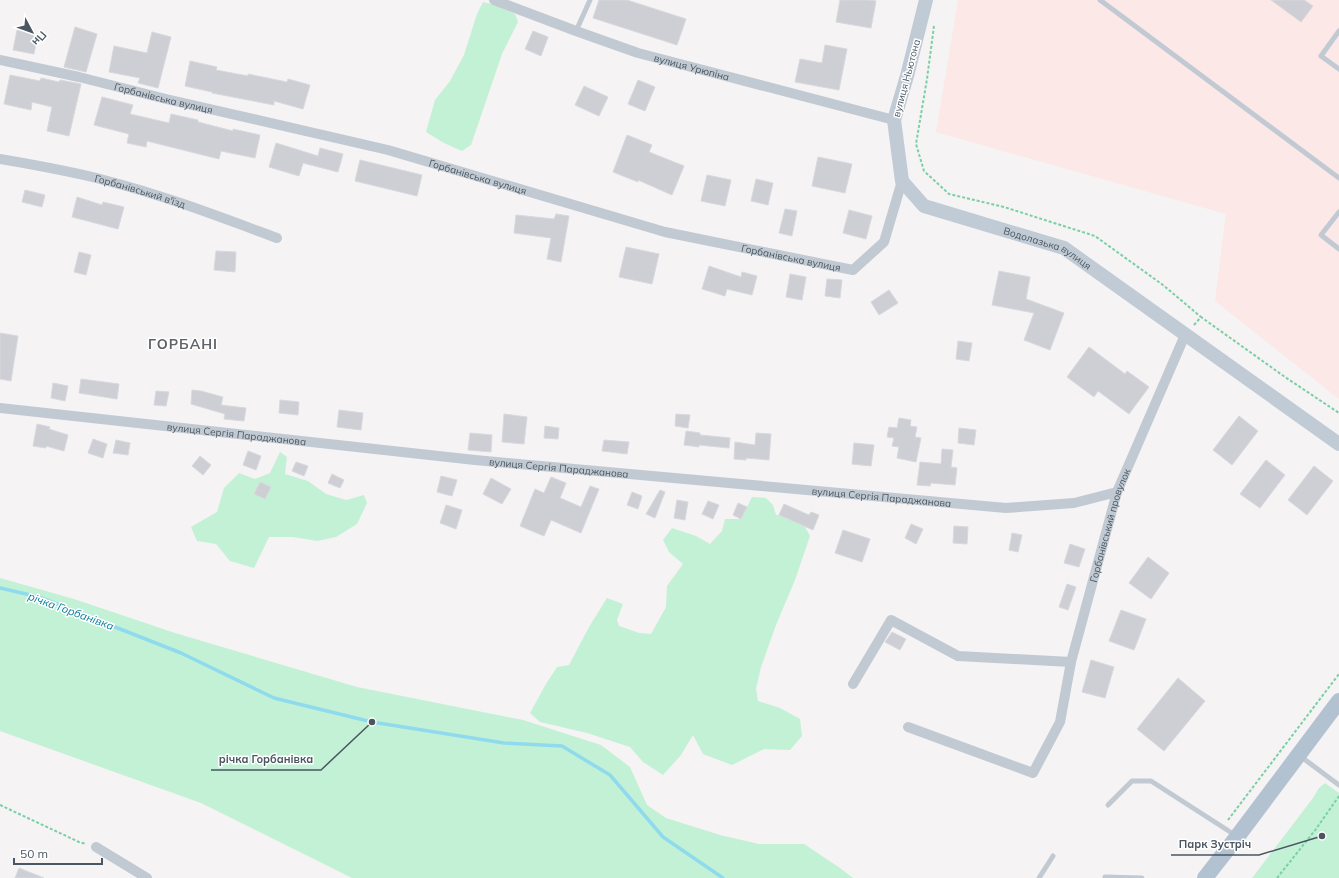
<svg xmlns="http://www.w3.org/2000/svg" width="1339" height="878" viewBox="0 0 1339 878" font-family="Mulish,sans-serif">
	<rect width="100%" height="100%" fill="#f5f3f3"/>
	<path fill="#fce8e6" d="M 958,0 L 1339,0 L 1339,399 L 1215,301 L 1226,214 L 936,132 Z"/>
	<g fill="#c3f1d5">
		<path d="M 483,2 L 496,5 L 515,14 L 518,22 L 502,54 L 471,145 L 462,151 L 444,143 L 426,132 L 435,100 L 450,81 L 464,55 L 477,14 Z"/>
		<path d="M 280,452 L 287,457 L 285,474 L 308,481 L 326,494 L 346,500 L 364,495 L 367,503 L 357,524 L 336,537 L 317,541 L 293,537 L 269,537 L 254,568 L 230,561 L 216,544 L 197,541 L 191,527 L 217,512 L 224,488 L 239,473 L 255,479 L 270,473 Z"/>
		<path d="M 752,497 L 766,498 L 773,505 L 776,515 L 779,515 L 805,527 L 810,536 L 795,580 L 776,625 L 761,667 L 756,689 L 758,701 L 780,708 L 800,719 L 802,736 L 790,750 L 764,749 L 732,765 L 703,754 L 693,735 L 681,755 L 663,775 L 643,762 L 630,747 L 587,733 L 540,722 L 530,713 L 546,684 L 557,667 L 569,665 L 589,627 L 607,598 L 623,604 L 617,620 L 619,626 L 639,633 L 651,634 L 666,607 L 667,586 L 683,564 L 669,552 L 663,540 L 672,528 L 696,536 L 710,544 L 722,531 L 725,519 L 741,519 Z"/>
		<path d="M 0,578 L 74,599 L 175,633 L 357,687 L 523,720 L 601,745 L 630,767 L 647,805 L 666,818 L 720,835 L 759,844 L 804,844 L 840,868 L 853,878 L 352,878 L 201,803 L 0,731 Z"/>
		<path d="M 1325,783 L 1339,793 L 1339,878 L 1252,878 L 1313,798 L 1319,788 Z"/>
	</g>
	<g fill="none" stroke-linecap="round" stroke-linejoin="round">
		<path stroke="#90daee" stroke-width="3.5" d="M 0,588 L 39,597 L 181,653 L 274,698 L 372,722 L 504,743 L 562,746 L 610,775 L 663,837 L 723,878"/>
	</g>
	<g fill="#cdcfd5" stroke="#d7d9de">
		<path d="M 599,0 L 627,0 L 686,19 L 677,45 L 593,18 Z"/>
		<path d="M 840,0 L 869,0 L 876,1 L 871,28 L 836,22 Z"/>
		<path d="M 1271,0 L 1304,0 L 1313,6 L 1301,22 Z"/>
		<path d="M 75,27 L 97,34 L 86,72 L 64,67 Z"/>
		<path d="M 17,30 L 38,34 L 34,54 L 13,50 Z"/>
		<path d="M 533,31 L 548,37 L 541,56 L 525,49 Z"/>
		<path d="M 152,32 L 171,37 L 158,88 L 138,83 L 140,78 L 109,72 L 114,46 L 147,53 Z"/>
		<path d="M 825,45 L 847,49 L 839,90 L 795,82 L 800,59 L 822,63 Z"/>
		<path d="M 190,61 L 217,67 L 216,70 L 248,76 L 248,74 L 287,82 L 288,79 L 310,85 L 303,109 L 274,101 L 274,105 L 212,93 L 212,92 L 185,86 Z"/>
		<path d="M 10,75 L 40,81 L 41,78 L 59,82 L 60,80 L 81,84 L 69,136 L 47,131 L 52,107 L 32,102 L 31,110 L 4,104 Z"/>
		<path d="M 638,80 L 655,87 L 645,111 L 628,104 Z"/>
		<path d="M 584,86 L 608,97 L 599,116 L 575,105 Z"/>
		<path d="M 102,97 L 133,105 L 130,114 L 169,123 L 171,114 L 198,120 L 198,122 L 233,131 L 233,129 L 260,135 L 255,158 L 221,151 L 219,159 L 147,141 L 146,147 L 127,143 L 129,134 L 94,125 Z"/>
		<path d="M 627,135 L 652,145 L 649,152 L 684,166 L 672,195 L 638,180 L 638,182 L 613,172 Z"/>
		<path d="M 276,143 L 318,156 L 320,148 L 343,154 L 338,172 L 303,163 L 299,176 L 269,167 Z"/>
		<path d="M 818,157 L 852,164 L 845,193 L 812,186 Z"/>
		<path d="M 360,160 L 422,175 L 417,196 L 355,181 Z"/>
		<path d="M 707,175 L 731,180 L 725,206 L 701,201 Z"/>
		<path d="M 756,179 L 773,183 L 768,205 L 751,201 Z"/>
		<path d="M 25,190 L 45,195 L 42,207 L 22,202 Z"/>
		<path d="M 77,197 L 102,205 L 103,202 L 124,207 L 118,229 L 72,217 Z"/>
		<path d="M 785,209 L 797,211 L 792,236 L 779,233 Z"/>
		<path d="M 849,210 L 872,216 L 866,239 L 843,233 Z"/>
		<path d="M 556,214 L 569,216 L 561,262 L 547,259 L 551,238 L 514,233 L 516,215 L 554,219 Z"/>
		<path d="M 626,247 L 659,254 L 652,284 L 619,277 Z"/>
		<path d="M 216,251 L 236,252 L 235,272 L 214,270 Z"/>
		<path d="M 79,252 L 91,255 L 86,275 L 74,272 Z"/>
		<path d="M 709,266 L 741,277 L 742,272 L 757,276 L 752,295 L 727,289 L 725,296 L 702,289 Z"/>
		<path d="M 999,271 L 1030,277 L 1026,299 L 1064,313 L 1050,350 L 1024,340 L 1034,313 L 992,305 Z"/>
		<path d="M 790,274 L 806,277 L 802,300 L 786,297 Z"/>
		<path d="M 827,279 L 842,280 L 840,298 L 825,296 Z"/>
		<path d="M 889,290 L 898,303 L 879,315 L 871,302 Z"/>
		<path d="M 0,333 L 18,336 L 11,381 L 0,379 Z"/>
		<path d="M 958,341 L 972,343 L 969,361 L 956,359 Z"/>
		<path d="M 1089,347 L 1125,374 L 1127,371 L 1149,387 L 1129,414 L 1098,391 L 1094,397 L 1067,377 Z"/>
		<path d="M 81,379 L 119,384 L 117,399 L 79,393 Z"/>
		<path d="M 53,383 L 68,386 L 65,401 L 51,398 Z"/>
		<path d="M 192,390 L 201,391 L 223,397 L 221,405 L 246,408 L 244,421 L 224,419 L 225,414 L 191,404 Z"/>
		<path d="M 156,391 L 169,392 L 166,406 L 154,405 Z"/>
		<path d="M 280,400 L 299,402 L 298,415 L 279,413 Z"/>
		<path d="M 339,410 L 363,413 L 361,430 L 337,427 Z"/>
		<path d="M 504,414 L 527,417 L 524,444 L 502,442 Z"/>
		<path d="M 676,414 L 690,415 L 688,428 L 675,426 Z"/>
		<path d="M 1239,416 L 1258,431 L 1232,465 L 1213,450 Z"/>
		<path d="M 899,418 L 911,420 L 910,426 L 917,427 L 915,437 L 921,438 L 916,462 L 897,458 L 899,447 L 892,446 L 894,438 L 887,437 L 889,427 L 897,428 Z"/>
		<path d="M 37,424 L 50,427 L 49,429 L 68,435 L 64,451 L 46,446 L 46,448 L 33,446 Z"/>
		<path d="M 545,426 L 559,428 L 558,439 L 544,438 Z"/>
		<path d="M 959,428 L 976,430 L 974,445 L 958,443 Z"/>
		<path d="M 686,431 L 700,433 L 700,435 L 730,438 L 729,448 L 699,445 L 699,447 L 684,445 Z"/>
		<path d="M 470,433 L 492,435 L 491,452 L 468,450 Z"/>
		<path d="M 756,433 L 771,434 L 769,460 L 746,458 L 746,460 L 734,459 L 735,442 L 755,445 Z"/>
		<path d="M 93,439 L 107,444 L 103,458 L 88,453 Z"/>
		<path d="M 116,440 L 130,443 L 128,455 L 113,453 Z"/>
		<path d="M 604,440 L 629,442 L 627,454 L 602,451 Z"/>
		<path d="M 854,443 L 874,445 L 871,466 L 852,464 Z"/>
		<path d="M 942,449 L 953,450 L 951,467 L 957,468 L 955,485 L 931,483 L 930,486 L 917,485 L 920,462 L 941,464 Z"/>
		<path d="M 248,451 L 261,456 L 256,470 L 243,465 Z"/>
		<path d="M 200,456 L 211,465 L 203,475 L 192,466 Z"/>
		<path d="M 1266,460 L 1285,475 L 1260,508 L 1240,494 Z"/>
		<path d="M 296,462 L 308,466 L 304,476 L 292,471 Z"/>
		<path d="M 1314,466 L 1333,481 L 1307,515 L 1288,500 Z"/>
		<path d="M 332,474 L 344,480 L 340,488 L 328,483 Z"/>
		<path d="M 441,476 L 457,480 L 452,496 L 437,492 Z"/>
		<path d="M 551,477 L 566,483 L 560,498 L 581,507 L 590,486 L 599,489 L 581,533 L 551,520 L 544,536 L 520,526 L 535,489 L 544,493 Z"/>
		<path d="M 491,478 L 511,489 L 502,504 L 483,494 Z"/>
		<path d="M 260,482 L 271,487 L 265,499 L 254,494 Z"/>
		<path d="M 660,490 L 665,492 L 655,518 L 646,514 Z"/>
		<path d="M 632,492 L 642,496 L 638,509 L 627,505 Z"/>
		<path d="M 677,500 L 688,502 L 685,520 L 674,518 Z"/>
		<path d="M 708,501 L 719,505 L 713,519 L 702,514 Z"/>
		<path d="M 738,503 L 747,507 L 741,519 L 733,515 Z"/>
		<path d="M 784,504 L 809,515 L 811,512 L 819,515 L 813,530 L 779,515 Z"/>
		<path d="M 446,505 L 462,510 L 456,529 L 440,523 Z"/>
		<path d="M 911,524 L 923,529 L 916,544 L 905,538 Z"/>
		<path d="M 954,526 L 968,527 L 967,544 L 953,543 Z"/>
		<path d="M 843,530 L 870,539 L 862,562 L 835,553 Z"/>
		<path d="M 1012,533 L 1022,535 L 1018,552 L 1009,550 Z"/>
		<path d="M 1070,544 L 1085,549 L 1079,567 L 1064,563 Z"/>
		<path d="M 1148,557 L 1169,573 L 1151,599 L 1129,583 Z"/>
		<path d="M 1067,584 L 1076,587 L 1068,610 L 1059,607 Z"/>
		<path d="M 1121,610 L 1146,619 L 1134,650 L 1109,641 Z"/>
		<path d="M 892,632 L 906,639 L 900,650 L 885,642 Z"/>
		<path d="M 1091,660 L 1114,667 L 1105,698 L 1082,692 Z"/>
		<path d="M 1178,678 L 1205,701 L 1164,751 L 1137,729 Z"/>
		<path d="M 19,868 L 44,878 L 15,878 Z"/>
	</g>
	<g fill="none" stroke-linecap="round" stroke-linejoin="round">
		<g stroke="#7ad0a6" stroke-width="2" stroke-dasharray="3 2" stroke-linecap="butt">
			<path d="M 934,26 L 927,79 L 916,144 L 924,171 L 949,194 L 1004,207 L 1095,236 L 1163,285 L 1201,317"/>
			<path d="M 1194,325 L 1201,317 L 1285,377 L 1339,413"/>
			<path d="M 0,805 L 79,842 L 86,844"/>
			<path d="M 1228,820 L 1339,674"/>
			<path d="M 1277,878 L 1316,829 L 1339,796"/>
		</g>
		<g stroke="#c1cad2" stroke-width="5">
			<path d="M 1100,0 L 1339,178"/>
			<path d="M 576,31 L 590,0"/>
			<path d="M 1339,31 L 1321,56 L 1339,69"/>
			<path d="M 1339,212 L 1321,235 L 1339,249"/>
			<path d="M 1300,756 L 1339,785"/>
			<path d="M 1108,805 L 1132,781 L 1151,781 L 1235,835"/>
			<path d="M 1105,877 L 1142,878"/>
			<path d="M 1039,878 L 1053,856"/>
		</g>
		<g stroke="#c1cad2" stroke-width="10">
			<path id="s1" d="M 494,0 L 576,31 L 638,53 L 894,120"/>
			<path id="s2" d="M 0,60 L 79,77 L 166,99 L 388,150 L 665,232 L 853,270 L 884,242 L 902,181"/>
			<path id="s3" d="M 0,159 C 35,165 70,171 104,180 C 163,195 220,217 277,238"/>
			<path id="s4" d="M 0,408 L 475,460 L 1006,508 L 1074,503 L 1117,492"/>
			<path d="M 853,684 L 891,620 L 958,656 L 1071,662"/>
			<path id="s5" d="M 908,727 L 1033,773 L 1060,722 L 1071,662 L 1117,492 L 1185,335"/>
			<path d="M 96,847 L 147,878"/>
		</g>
		<path stroke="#c1cbd6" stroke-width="14" id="s6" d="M 926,0 L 907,76 L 894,120 L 902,181 L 924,206 L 1064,248 L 1339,444"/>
		<path stroke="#b3c2d1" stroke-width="16" d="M 1205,878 L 1237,837 L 1339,701"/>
	</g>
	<g text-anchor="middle" stroke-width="3" stroke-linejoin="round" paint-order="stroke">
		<g font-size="10" fill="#4a5661" stroke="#fff">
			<text dy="4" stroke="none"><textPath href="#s1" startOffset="209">вулиця Урюпіна</textPath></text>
			<text transform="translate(906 78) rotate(-75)" y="4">вулиця Ньютона</text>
			<text dy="4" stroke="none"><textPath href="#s2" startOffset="168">Горбанівська вулиця</textPath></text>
			<text dy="4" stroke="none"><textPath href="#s2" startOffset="492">Горбанівська вулиця</textPath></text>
			<text dy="4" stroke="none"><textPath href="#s3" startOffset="144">Горбанівський в'їзд</textPath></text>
			<text dy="4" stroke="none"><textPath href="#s6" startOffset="350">Водолазька вулиця</textPath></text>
			<text dy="4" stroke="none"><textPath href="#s2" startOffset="816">Горбанівська вулиця</textPath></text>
			<text dy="4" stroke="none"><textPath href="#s4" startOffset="238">вулиця Сергія Параджанова</textPath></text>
			<text dy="4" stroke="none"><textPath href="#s4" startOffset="562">вулиця Сергія Параджанова</textPath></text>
			<text dy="4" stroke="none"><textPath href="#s4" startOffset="886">вулиця Сергія Параджанова</textPath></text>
			<text dy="4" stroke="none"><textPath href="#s5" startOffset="394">Горбанівський провулок</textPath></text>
		</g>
		<g font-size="11" font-style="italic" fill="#0c7c9b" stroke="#fff">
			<text transform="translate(71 611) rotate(20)" y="4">річка Горбанівка</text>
		</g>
		<g font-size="14" font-weight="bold" letter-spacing="1" fill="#5f6368" stroke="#fff">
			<text x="183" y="349">ГОРБАНІ</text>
		</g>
	</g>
	<path fill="none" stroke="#4a5661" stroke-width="1.5" d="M372 722L321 770H211M1322 836L1259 855H1171"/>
	<g fill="#4a5661" stroke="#fff" stroke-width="1.5">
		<circle cx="372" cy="722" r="4"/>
		<circle cx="1322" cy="836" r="4"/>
	</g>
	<g font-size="11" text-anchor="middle" font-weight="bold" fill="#4a5661" stroke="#fff" stroke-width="3" stroke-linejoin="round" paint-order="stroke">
		<text x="266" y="763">річка Горбанівка</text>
		<text x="1215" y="848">Парк Зустріч</text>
	</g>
	<g transform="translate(32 32) rotate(131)" stroke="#ffffff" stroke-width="3" paint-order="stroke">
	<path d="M0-3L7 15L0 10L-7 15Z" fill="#4a5661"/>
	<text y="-6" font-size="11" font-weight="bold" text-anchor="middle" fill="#4a5661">Пн</text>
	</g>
	<path d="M14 858v6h88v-6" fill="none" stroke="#4a5661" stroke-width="2"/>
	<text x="20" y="858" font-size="12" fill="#4a5661" stroke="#ffffff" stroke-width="3" paint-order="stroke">50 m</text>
</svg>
